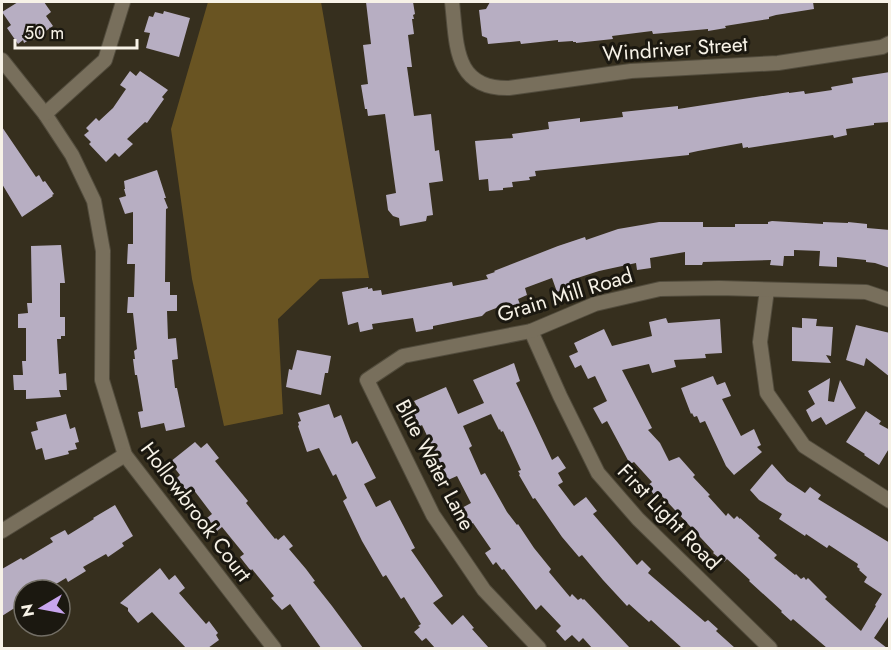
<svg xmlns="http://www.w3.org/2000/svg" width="891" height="650" viewBox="0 0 891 650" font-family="Jost,sans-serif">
	<rect width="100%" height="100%" fill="#362f1e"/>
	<path fill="#695422" d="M 208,2 L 321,2 L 369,278 L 320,279 L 278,319 L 283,414 L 224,426 L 192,279 L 171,129 Z"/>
	<g fill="#b7aec2">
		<path d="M 18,2 L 44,2 L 51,12 L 46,16 L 53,26 L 33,40 L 32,38 L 24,43 L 23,40 L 18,44 L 7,28 L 11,25 L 2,12 Z"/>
		<path d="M 366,2 L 413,2 L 415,14 L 413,15 L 414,19 L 412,19 L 414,34 L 408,35 L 412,67 L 407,67 L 414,116 L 431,114 L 435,151 L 439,150 L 443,181 L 429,183 L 433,215 L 427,216 L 426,221 L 400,226 L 399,218 L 393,216 L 388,210 L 386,195 L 396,193 L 385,114 L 368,116 L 367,109 L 365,109 L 361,85 L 368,84 L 363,45 L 371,44 Z"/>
		<path d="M 490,2 L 813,2 L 814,9 L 776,15 L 769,17 L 769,19 L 725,26 L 726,28 L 708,31 L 708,29 L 653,34 L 652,31 L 612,36 L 613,39 L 576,43 L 576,42 L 573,42 L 573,41 L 558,42 L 558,40 L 521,44 L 520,41 L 488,44 L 487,38 L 482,36 L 479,10 L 486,9 Z"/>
		<path d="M 164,11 L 190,18 L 179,57 L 146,48 L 150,33 L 144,32 L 149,16 L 153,17 L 155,12 L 163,14 Z"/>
		<path d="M 130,71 L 136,76 L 140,71 L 168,90 L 162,97 L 164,99 L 147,123 L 145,122 L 127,139 L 133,144 L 119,157 L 115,153 L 106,162 L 89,144 L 91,142 L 84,135 L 89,131 L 86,128 L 96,118 L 99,121 L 113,108 L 126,89 L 120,85 Z"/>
		<path d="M 890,72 L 890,122 L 874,123 L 874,125 L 846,129 L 847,135 L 834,138 L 833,135 L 748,148 L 748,147 L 743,148 L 742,143 L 698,151 L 689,153 L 689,155 L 535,171 L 536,176 L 529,177 L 530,180 L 512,182 L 513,187 L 503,188 L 503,190 L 489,191 L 488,179 L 479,180 L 475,141 L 513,138 L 512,134 L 549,129 L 548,122 L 580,118 L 580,122 L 623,117 L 622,112 L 678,106 L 678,109 L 789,92 L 789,93 L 804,91 L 805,94 L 832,90 L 831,87 L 853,83 L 852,78 Z"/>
		<path d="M 2,127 L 36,177 L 39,175 L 43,182 L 45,181 L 54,194 L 52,195 L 53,196 L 22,217 L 2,184 Z"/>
		<path d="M 157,170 L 166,198 L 164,198 L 168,208 L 166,209 L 165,282 L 170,282 L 170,295 L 177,295 L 177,311 L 167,311 L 168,339 L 176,338 L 178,359 L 172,360 L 175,388 L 177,388 L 185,427 L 166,431 L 164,423 L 141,428 L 138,412 L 143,411 L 137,375 L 135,375 L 133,359 L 135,359 L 134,351 L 137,349 L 133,313 L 127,313 L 128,297 L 134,297 L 135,264 L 127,264 L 128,244 L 133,244 L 133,212 L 125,214 L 119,198 L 126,196 L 124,189 L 125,189 L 124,181 Z"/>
		<path d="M 772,221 L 823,224 L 823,222 L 848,223 L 848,222 L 867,224 L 867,228 L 890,230 L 890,268 L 875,263 L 866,262 L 866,260 L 837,257 L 837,267 L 819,266 L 820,251 L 794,250 L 794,256 L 784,256 L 783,266 L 770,265 L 771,260 L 703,262 L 702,265 L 685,265 L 685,252 L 650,258 L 651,268 L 637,270 L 636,263 L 599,271 L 571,280 L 574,286 L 557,292 L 552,278 L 525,288 L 527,295 L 518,299 L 521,307 L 507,312 L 504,305 L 486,312 L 482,316 L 433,326 L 433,329 L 416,332 L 413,318 L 372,324 L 373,329 L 360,332 L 358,322 L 348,325 L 342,292 L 368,287 L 368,289 L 372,288 L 373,291 L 381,290 L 382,295 L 452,282 L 453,286 L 488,279 L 486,275 L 495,272 L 494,271 L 558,246 L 585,237 L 586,240 L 618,229 L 659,222 L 703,222 L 703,227 L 735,227 L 735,224 L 768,224 L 768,222 Z"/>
		<path d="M 61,245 L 65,283 L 60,283 L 60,317 L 65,317 L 65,336 L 61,336 L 61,339 L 57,339 L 59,374 L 66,373 L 67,390 L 59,390 L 61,397 L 26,399 L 26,390 L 14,390 L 13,375 L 23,375 L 22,361 L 26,361 L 26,328 L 18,328 L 18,314 L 28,313 L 27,303 L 32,303 L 31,246 Z"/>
		<path d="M 666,318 L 668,323 L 720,319 L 722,353 L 705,354 L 706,358 L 674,360 L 676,367 L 652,373 L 649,364 L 622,370 L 652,428 L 648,430 L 660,443 L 669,461 L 679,457 L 680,458 L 695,475 L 693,477 L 710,495 L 708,496 L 726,516 L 728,513 L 734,519 L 737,516 L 740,519 L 740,518 L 760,536 L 758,538 L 777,555 L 774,558 L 795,575 L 796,574 L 801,579 L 804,577 L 806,580 L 808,578 L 827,597 L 825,599 L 861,631 L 876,606 L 875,605 L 882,594 L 864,582 L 867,577 L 859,570 L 860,569 L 857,567 L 858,564 L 829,545 L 827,548 L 806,534 L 805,536 L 779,519 L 782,514 L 759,500 L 750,490 L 772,464 L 787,481 L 805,493 L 810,487 L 821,495 L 818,499 L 890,543 L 890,614 L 874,638 L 887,648 L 827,648 L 793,619 L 791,621 L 781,612 L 782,611 L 749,581 L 750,580 L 727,559 L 724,562 L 713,553 L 714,552 L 660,494 L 656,497 L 647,486 L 652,482 L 634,462 L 630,464 L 607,421 L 602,424 L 593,408 L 607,401 L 595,376 L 588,379 L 581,365 L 575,368 L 569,356 L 578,352 L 574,343 L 604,329 L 612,346 L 652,336 L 649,322 Z"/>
		<path d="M 802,318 L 817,319 L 816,326 L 833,327 L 831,356 L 826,355 L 831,363 L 792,361 L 792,327 L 802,328 Z"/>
		<path d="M 856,325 L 890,333 L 890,377 L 866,358 L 864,366 L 846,360 Z"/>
		<path d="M 297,350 L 331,356 L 328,373 L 325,373 L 321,395 L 286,387 L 289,369 L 292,370 Z"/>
		<path d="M 514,363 L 520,381 L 516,383 L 552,460 L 558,456 L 566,468 L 558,473 L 563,482 L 558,485 L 574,506 L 586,497 L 597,511 L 593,514 L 637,565 L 642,560 L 651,569 L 648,573 L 705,622 L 708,620 L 718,629 L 716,631 L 735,648 L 682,648 L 651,620 L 649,622 L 629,604 L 627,606 L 603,580 L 582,555 L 579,557 L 562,537 L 535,498 L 533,499 L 519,475 L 520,474 L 518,471 L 521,470 L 503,431 L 501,432 L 500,429 L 499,430 L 491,414 L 463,426 L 472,446 L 469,448 L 481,475 L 485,473 L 507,512 L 517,525 L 518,524 L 534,548 L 551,569 L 549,572 L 570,597 L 572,594 L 578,600 L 581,598 L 583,600 L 584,599 L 630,648 L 592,648 L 583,638 L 579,642 L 572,635 L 565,641 L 556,631 L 561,626 L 541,605 L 536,610 L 504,569 L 502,570 L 496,562 L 493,565 L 485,553 L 491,549 L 473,523 L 466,526 L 458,510 L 471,503 L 457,476 L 448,480 L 422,425 L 417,428 L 410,414 L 419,410 L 414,401 L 446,387 L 458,414 L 484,403 L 473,380 Z"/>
		<path d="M 713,376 L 717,385 L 725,382 L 731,396 L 722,399 L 741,436 L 754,429 L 761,445 L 757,447 L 762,452 L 734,475 L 726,466 L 705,421 L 700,423 L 697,416 L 694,417 L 692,413 L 691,414 L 681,388 Z"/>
		<path d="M 830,378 L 828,401 L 834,402 L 840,380 L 856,408 L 826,425 L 821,417 L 812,422 L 806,410 L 815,404 L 808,391 Z"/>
		<path d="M 329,404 L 334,418 L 341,415 L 352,444 L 357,441 L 376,478 L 364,484 L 376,507 L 390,500 L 415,548 L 411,550 L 443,596 L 433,603 L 452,625 L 463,615 L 474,628 L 472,629 L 489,648 L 435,648 L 426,638 L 422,641 L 414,632 L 420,627 L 418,626 L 421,624 L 404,597 L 401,599 L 386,575 L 383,577 L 362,541 L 343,501 L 347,498 L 336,474 L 333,476 L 319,448 L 307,452 L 298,426 L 299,425 L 298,422 L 301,421 L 298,413 Z"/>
		<path d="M 866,411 L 881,421 L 879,424 L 890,430 L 890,447 L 879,465 L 864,455 L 865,454 L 846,442 Z"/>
		<path d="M 66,414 L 70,429 L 75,427 L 79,442 L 75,443 L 77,449 L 68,451 L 69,454 L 45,460 L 42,448 L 36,450 L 31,432 L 38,430 L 36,422 Z"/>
		<path d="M 195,442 L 201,448 L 207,443 L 219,458 L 215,461 L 248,501 L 246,503 L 275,539 L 276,538 L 278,540 L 284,535 L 293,546 L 289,549 L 306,569 L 315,581 L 313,582 L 332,606 L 363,648 L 321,648 L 290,604 L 282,610 L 271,598 L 274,596 L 252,569 L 251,571 L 240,557 L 244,554 L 222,527 L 217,531 L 207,518 L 212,514 L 193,489 L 188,493 L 177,478 L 180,475 L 170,462 Z"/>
		<path d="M 115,505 L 133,536 L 122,543 L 124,546 L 108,557 L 106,554 L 83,567 L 86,571 L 68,582 L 66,578 L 46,590 L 24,590 L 24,602 L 2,616 L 2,569 L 21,558 L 23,560 L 53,542 L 50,538 L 65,530 L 68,535 L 94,519 L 93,518 Z"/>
		<path d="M 160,568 L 169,580 L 175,575 L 185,588 L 179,593 L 206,624 L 209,621 L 218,633 L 216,635 L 219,640 L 208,648 L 186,648 L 152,612 L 138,623 L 128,611 L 128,608 L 120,603 Z"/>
	</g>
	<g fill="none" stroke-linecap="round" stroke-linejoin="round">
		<g stroke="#524c3d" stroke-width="16">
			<g id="minor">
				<path d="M 452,2 C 457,44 453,89 509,88 L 631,71 L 778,63 L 882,47 L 890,43"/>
				<path d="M 2,60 L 45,114 L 72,155 L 94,201 L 103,251 L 102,380 L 125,455 L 274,648"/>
				<path d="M 45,114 L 105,60 L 123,2"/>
				<path d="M 767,290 L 760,342 L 767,393 L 804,446 L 890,501"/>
				<path d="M 531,331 L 560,396 L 598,473 L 638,519 L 770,648"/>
				<path d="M 2,531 L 125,455"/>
				<path d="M 539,648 L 484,590 L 433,515 L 367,380 L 403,356 L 531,331 L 595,304 L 660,289 L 719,288 L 866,292 L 890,300"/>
			</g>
		</g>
		<use href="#minor" stroke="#786f5c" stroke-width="14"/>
	</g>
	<g text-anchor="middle" stroke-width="6" stroke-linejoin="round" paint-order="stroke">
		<g font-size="21" fill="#f7f2e7" stroke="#1b1810">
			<text transform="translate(675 49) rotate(-4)" y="7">Windriver Street</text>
			<text transform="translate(565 295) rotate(-17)" y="7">Grain Mill Road</text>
			<text transform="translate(435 465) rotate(62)" y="7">Blue Water Lane</text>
			<text transform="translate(196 512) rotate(53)" y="7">Hollowbrook Court</text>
			<text transform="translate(669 517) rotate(46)" y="7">First Light Road</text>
		</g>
	</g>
	<rect width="891" height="650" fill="none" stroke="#f7f2e7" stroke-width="6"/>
	<g transform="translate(42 608) rotate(260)"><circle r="28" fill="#1b1810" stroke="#736f66" stroke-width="1.5"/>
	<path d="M0-4.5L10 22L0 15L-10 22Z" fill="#c8a5ee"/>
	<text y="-9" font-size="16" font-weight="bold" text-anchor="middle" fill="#f7f2e7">N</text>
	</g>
	<path d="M15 39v9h122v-9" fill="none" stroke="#f7f2e7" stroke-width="3"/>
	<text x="24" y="39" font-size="18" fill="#f7f2e7" stroke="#1b1810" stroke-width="4.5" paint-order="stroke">50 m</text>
</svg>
